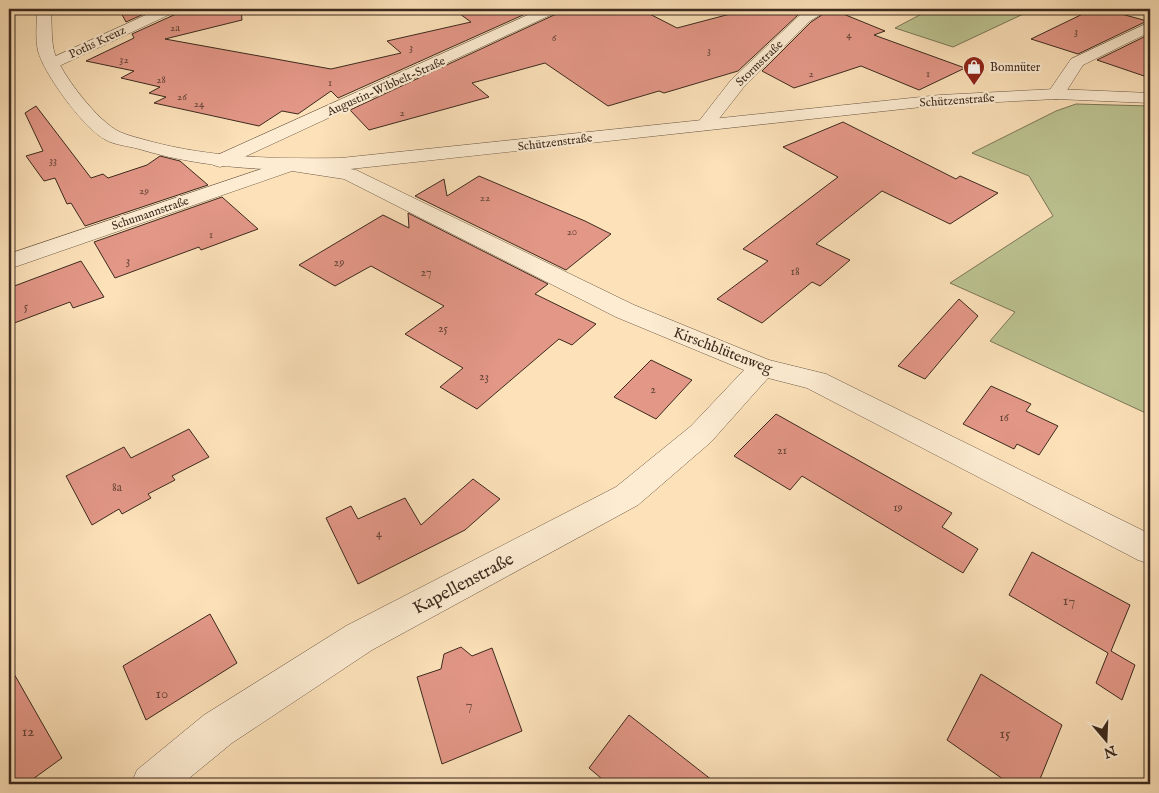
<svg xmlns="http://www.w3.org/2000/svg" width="1159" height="793" viewBox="0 0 1159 793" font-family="'IM FELL English',serif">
	<rect width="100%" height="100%" fill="#fce1b9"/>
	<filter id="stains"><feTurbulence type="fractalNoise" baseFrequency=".004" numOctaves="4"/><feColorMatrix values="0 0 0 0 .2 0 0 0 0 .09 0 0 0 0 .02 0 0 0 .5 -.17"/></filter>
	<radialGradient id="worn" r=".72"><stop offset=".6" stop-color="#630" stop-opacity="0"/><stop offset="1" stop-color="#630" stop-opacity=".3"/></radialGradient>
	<g fill="#bcc391" stroke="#7c7658">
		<path d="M 931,9 L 1034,9 L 953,47 L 895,28 Z"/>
		<path d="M 1076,104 L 1150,106 L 1150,415 L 990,341 L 1015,312 L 950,283 L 1053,216 L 1029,176 L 972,153 L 1056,111 Z"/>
	</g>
	<g fill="#e39787" stroke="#3c2a1e">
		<path d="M 119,9 L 155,9 L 126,22 Z"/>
		<path d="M 179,9 L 241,9 L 242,20 L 165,39 L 331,69 L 401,53 L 387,41 L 471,22 L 453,9 L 514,9 L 523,15 L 338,98 L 331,91 L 298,114 L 282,111 L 259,126 L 154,103 L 166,97 L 149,93 L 160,87 L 121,78 L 134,71 L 86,61 L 134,38 L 132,34 L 176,14 Z"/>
		<path d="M 582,9 L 640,9 L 677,28 L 749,9 L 808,9 L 799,14 L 738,71 L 664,93 L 659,91 L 608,106 L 545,63 L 472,83 L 489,97 L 369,130 L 350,110 L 554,15 Z"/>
		<path d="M 831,9 L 885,31 L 874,35 L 965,68 L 919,90 L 861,66 L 794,88 L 762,71 L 811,22 Z"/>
		<path d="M 1093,9 L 1103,9 L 1147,21 L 1078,54 L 1031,39 Z"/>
		<path d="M 1150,34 L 1150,78 L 1097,60 Z"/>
		<path d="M 36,106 L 91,178 L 103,174 L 108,178 L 147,165 L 160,156 L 180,161 L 208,185 L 85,226 L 71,203 L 67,204 L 55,178 L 44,181 L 26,156 L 43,151 L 25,113 Z"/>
		<path d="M 843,122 L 956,179 L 960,176 L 998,193 L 950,224 L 882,191 L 816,244 L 850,260 L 820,286 L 812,282 L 762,323 L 717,299 L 768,261 L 743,249 L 838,177 L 783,147 Z"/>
		<path d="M 479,176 L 585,221 L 611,234 L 566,270 L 415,196 L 444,179 L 447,196 Z"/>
		<path d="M 222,197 L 258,229 L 201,250 L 199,247 L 115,278 L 94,242 Z"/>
		<path d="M 408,213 L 548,284 L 535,294 L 596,324 L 572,345 L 559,339 L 477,409 L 440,387 L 463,368 L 405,334 L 444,306 L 371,266 L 335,286 L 299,265 L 383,215 L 409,228 Z"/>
		<path d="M 81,261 L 104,297 L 73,308 L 70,302 L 9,325 L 9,288 Z"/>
		<path d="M 959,299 L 978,316 L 925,379 L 898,366 Z"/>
		<path d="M 651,360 L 692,380 L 656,419 L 614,397 Z"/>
		<path d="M 991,386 L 1031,404 L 1026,411 L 1058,426 L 1039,455 L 1017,444 L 1014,449 L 963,424 Z"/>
		<path d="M 776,414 L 952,513 L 942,527 L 978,549 L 963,573 L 802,476 L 790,490 L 734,456 Z"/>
		<path d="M 189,429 L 209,457 L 172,476 L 175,480 L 148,494 L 151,498 L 122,514 L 119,509 L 92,525 L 66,476 L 124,447 L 131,458 Z"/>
		<path d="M 473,479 L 500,499 L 465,530 L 358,584 L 326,518 L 351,506 L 358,519 L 405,498 L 421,525 Z"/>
		<path d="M 1032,552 L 1130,605 L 1111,651 L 1135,665 L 1122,700 L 1096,683 L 1108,653 L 1009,595 Z"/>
		<path d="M 210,614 L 237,663 L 146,720 L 123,666 Z"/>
		<path d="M 461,647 L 472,656 L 492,648 L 522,731 L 442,764 L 417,677 L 441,669 L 444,654 Z"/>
		<path d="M 9,665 L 62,758 L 26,784 L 9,784 Z"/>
		<path d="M 981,674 L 1062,725 L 1038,784 L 1010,784 L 947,740 Z"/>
		<path d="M 629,715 L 717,784 L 608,784 L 589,768 Z"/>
	</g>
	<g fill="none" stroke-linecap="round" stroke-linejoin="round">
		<g stroke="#6c5845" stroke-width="1">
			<g id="minor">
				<path d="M 159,9 L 177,9 L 175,12 L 57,67 L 45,67 L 43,64 L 45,61 Z"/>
				<path d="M 541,9 L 559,9 L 557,12 L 227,165 L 220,167 L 213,165 L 210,161 L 213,157 Z"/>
				<path d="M 812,9 L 829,9 L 810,21 L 743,88 L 711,129 L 705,130 L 699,129 L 696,125 L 731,80 L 800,15 Z"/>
				<path d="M 1150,22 L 1150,32 L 1083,65 L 1062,98 L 1056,99 L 1050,98 L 1047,94 L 1071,59 Z"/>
				<path d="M 291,159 L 356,170 L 634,305 L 769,360 L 826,374 L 1150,534 L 1150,564 L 1138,560 L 807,388 L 768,378 L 711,442 L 638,505 L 372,650 L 232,743 L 182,784 L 131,784 L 137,770 L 204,715 L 346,626 L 616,487 L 691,426 L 744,370 L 616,317 L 344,179 L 292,171 L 9,269 L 9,254 Z"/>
			</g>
		</g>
		<g stroke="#6c5845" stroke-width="1">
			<path id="tertiary" d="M 37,9 L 51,9 C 52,22 51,38 54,51 C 60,73 99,123 120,132 C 129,136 139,138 149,141 C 212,158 276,159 341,158 L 940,95 L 1056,89 L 1150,93 L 1150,103 L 1056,99 L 940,105 L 341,170 C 272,171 205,169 139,149 C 128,146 115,145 106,140 C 84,129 44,74 38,51 C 35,38 37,22 37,9 Z"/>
		</g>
		<use href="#minor" fill="#fdecd2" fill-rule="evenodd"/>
		<use href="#tertiary" fill="#fdecd2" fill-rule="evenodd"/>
	</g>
	<defs>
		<g id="shop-pin" transform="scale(1.125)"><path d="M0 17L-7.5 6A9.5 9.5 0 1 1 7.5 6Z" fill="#8f2418" stroke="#fdecd2"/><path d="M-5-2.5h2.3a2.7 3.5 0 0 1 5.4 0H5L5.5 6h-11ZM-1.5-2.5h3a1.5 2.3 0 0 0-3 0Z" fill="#fff"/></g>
	</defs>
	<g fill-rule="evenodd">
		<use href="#shop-pin" x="974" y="67"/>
	</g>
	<g text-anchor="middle" stroke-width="4.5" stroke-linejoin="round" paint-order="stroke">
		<g font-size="11" fill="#664538">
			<text x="175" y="31">2a</text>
			<text x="1076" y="35">3</text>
			<text x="849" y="38">4</text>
			<text x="554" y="41">6</text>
			<text x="411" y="51">3</text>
			<text x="709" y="54">3</text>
			<text x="124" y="63">32</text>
			<text x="811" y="77">2</text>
			<text x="928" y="77">1</text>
			<text x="161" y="83">28</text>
			<text x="330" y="86">1</text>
			<text x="182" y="100">26</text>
			<text x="199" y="107">24</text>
			<text x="402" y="116">2</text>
			<text x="53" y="164">33</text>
			<text x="144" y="194">29</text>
			<text x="485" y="201">22</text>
			<text x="572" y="235">20</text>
			<text x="211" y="238">1</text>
		</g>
		<g font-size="12" fill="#3c2a1e" stroke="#fdecd2">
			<text transform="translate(97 42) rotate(-25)" y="4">Poths Kreuz</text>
			<text transform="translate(759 63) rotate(-44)" y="4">Stormstraße</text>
			<text transform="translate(386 86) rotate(-24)" y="4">Augustin-Wibbelt-Straße</text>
			<text transform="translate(957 100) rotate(-4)" y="4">Schützenstraße</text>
			<text transform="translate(555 142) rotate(-7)" y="4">Schützenstraße</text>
			<text transform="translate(150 213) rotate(-19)" y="4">Schumannstraße</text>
		</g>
		<g font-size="12" fill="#3c2a1e" stroke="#fdecd2" text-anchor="start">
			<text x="990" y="71">Bomnüter</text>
		</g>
		<g font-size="12" fill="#664538">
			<text x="128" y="264">3</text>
			<text x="339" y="266">29</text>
			<text x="795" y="275">18</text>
			<text x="426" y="276">27</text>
			<text x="26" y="310">5</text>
			<text x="443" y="332">25</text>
			<text x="484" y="380">23</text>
			<text x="653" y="393">2</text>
			<text x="1004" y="421">16</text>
			<text x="782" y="454">21</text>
			<text x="117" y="491">8a</text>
			<text x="898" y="511">19</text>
			<text x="379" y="537">4</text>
		</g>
		<g font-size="15" fill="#3c2a1e" stroke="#fdecd2">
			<text transform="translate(723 350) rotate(21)" y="5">Kirschblütenweg</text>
		</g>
		<g font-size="15" fill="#664538">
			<text x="1069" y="605">17</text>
			<text x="162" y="698">10</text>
			<text x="469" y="709">7</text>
			<text x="28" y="736">12</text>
			<text x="1005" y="738">15</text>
		</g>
		<g font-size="18" fill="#3c2a1e" stroke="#fdecd2">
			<text transform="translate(463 583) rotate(-28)" y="6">Kapellenstraße</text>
		</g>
	</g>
	<rect width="1159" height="793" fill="none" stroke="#fce1b9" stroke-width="30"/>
	<rect x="10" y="10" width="1139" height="773" fill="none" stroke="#3c2a1e" stroke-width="2.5"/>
	<rect x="15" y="15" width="1129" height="763" fill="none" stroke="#3c2a1e"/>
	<g transform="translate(1106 740) rotate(161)" stroke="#fdecd2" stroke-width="4" paint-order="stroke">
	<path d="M0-4L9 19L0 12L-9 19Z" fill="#3c2a1e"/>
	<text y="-8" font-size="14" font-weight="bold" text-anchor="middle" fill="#3c2a1e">N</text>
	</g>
	<rect width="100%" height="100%" filter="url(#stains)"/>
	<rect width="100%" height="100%" fill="url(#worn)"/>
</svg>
